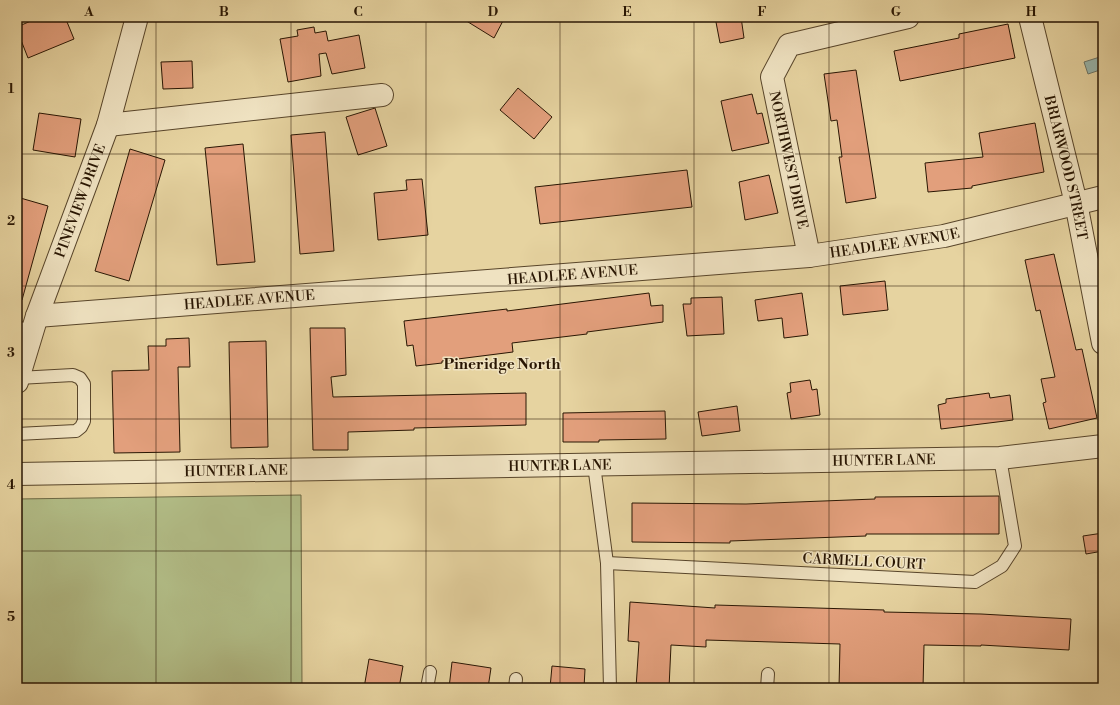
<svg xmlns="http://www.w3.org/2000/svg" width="1120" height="705" viewBox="0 0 1120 705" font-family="'Libre Bodoni',serif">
	<rect width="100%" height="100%" fill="#e6d3a0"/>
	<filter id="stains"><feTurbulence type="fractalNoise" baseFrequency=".005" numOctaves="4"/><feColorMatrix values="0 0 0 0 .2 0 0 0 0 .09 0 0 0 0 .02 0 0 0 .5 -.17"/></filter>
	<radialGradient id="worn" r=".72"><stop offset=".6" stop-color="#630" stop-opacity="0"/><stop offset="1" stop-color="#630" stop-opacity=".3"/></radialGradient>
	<path fill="#b2bd87" stroke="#6e6a45" d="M 301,495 L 302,688 L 17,688 L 17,499 Z"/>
	<path fill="#98b6ad" stroke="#6c7669" d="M 1103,56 L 1103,69 L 1088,74 L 1084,62 Z"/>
	<g fill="#e29f7c" stroke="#291603">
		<path d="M 40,17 L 65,17 L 74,39 L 28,58 L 17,30 L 17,27 Z"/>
		<path d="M 460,17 L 505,17 L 494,38 Z"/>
		<path d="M 715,17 L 741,17 L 744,38 L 720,43 Z"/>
		<path d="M 1008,24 L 1015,58 L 900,81 L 894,51 L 959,38 L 959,34 Z"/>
		<path d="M 314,27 L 315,33 L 326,31 L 328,41 L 359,35 L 365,68 L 332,74 L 326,53 L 319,54 L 321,76 L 288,82 L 280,39 L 298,36 L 297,30 Z"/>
		<path d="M 192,61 L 193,88 L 163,89 L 161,62 Z"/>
		<path d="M 856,70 L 876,198 L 846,203 L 839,157 L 842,157 L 837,120 L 831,121 L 824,74 Z"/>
		<path d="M 518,88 L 552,117 L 534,139 L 500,110 Z"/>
		<path d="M 752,94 L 757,114 L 762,113 L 769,143 L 732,151 L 721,101 Z"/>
		<path d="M 375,108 L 387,146 L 358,155 L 346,117 Z"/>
		<path d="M 39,113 L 81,119 L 75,157 L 33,150 Z"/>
		<path d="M 1035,123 L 1044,172 L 972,186 L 972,188 L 928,192 L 925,163 L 983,157 L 979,133 Z"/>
		<path d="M 325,132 L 334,251 L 300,254 L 291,135 Z"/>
		<path d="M 243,144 L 255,262 L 217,265 L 205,148 Z"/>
		<path d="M 130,149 L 165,160 L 129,281 L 95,271 Z"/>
		<path d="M 687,170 L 692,207 L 540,224 L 535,187 Z"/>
		<path d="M 769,175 L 778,213 L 745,220 L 739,182 Z"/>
		<path d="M 422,179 L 428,235 L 378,240 L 374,193 L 407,190 L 406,180 Z"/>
		<path d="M 17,197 L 48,206 L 22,300 L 17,299 Z"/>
		<path d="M 1054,254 L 1076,350 L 1082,349 L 1097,418 L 1049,429 L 1043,403 L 1046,402 L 1041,379 L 1055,377 L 1040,310 L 1036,311 L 1025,260 Z"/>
		<path d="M 885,281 L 888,310 L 843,315 L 840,286 Z"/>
		<path d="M 649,293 L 651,306 L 663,305 L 663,322 L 587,332 L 587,334 L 512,343 L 513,352 L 442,361 L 442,363 L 416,366 L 413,345 L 407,346 L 404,321 L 507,309 L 507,311 Z"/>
		<path d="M 802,293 L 808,335 L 784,338 L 782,318 L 758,321 L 755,300 Z"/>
		<path d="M 722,297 L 724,334 L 687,336 L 683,304 L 691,304 L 691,298 Z"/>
		<path d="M 310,328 L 345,328 L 346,375 L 331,377 L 333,397 L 526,393 L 526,425 L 414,428 L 414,430 L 348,432 L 348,450 L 313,450 Z"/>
		<path d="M 189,338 L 190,367 L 178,367 L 180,452 L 114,453 L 112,371 L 149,370 L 148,346 L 166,346 L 166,339 Z"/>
		<path d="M 266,341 L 268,447 L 231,448 L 229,342 Z"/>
		<path d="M 810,380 L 812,390 L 817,389 L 820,415 L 791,419 L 787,393 L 791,392 L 790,383 Z"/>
		<path d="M 989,393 L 990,398 L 1010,395 L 1013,420 L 941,429 L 938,405 L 946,403 L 946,399 Z"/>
		<path d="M 737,406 L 740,431 L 702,436 L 698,412 Z"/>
		<path d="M 665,411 L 666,439 L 599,440 L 599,442 L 563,442 L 563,413 Z"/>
		<path d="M 999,496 L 999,534 L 866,534 L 866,536 L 730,541 L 730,543 L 632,542 L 632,503 L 746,504 L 875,499 L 875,497 Z"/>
		<path d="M 1103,533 L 1103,551 L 1086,554 L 1083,536 Z"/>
		<path d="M 630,602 L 715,608 L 715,605 L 884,610 L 884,612 L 981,614 L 1071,619 L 1069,650 L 981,645 L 981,646 L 924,645 L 923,688 L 839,688 L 840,644 L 706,640 L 706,647 L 671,645 L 669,688 L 636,688 L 639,642 L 628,641 Z"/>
		<path d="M 369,659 L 403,666 L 399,688 L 364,688 Z"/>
		<path d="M 452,662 L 491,668 L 488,688 L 449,688 Z"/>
		<path d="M 552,666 L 585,669 L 584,688 L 550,688 Z"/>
	</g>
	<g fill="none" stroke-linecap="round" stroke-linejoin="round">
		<g stroke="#58452a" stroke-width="14">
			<g id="lane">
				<path d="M 17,327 L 32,332"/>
				<path d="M 17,434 L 76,431 L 81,427 L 84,421 L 84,384 L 80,378 L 73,375 L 18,378"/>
				<path d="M 594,465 L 607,563 L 610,688"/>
				<path d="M 607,563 L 975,582 L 1002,566 L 1015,546 L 1000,458"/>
				<path d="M 427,688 L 430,672"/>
				<path d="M 515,688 L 516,679"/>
				<path d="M 767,688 L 768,674"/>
			</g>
		</g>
		<g stroke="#58452a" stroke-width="24">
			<g id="street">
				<path id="s1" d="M 1030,17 L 1076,203 L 1103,343"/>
				<path d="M 108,125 L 382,95"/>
				<path d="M 809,256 L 772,77 L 789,45 L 908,17"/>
				<path id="s2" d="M 37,316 L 809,256 L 944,236 L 1103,197"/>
				<path id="s3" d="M 17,382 L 37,316 L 108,125 L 137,17"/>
				<path id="s4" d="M 17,474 L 1000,458 L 1103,446"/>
			</g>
		</g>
		<use href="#lane" stroke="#efe2c1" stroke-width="12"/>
		<use href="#street" stroke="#efe2c1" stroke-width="22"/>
	</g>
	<path fill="none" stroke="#291603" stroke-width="1" stroke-opacity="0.55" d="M 156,17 L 156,688M 291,17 L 291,688M 426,17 L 426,688M 560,17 L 560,688M 694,17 L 694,688M 829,17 L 829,688M 964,17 L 964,688M 17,154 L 1103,154M 17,286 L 1103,286M 17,419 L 1103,419M 17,551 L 1103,551"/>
	<g text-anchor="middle" stroke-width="3" stroke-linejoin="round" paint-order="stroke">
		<g font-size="14" fill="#291603" stroke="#efe2c1">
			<text transform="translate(789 160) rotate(78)" y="5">NORTHWEST DRIVE</text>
			<text dy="5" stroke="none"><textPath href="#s1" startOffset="155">BRIARWOOD STREET</textPath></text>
			<text dy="5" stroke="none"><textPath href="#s3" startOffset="192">PINEVIEW DRIVE</textPath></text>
			<text dy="5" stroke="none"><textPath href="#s2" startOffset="861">HEADLEE AVENUE</textPath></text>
			<text dy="5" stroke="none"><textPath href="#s2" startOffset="537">HEADLEE AVENUE</textPath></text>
			<text dy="5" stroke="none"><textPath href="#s2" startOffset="213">HEADLEE AVENUE</textPath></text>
			<text dy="5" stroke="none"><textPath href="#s4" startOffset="867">HUNTER LANE</textPath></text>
			<text dy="5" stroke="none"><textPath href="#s4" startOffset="543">HUNTER LANE</textPath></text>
			<text dy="5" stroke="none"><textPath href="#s4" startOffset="219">HUNTER LANE</textPath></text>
			<text transform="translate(864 561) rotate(3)" y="5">CARMELL COURT</text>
		</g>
		<g font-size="15" font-weight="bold" fill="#291603" stroke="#efe2c1">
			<text x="502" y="369">Pineridge North</text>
		</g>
	</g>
	<rect width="1120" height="705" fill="none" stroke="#e6d3a0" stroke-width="44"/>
	<rect x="22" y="22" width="1076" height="661" fill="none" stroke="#291603" stroke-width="1.5"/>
	<g font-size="13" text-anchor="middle" font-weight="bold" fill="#291603">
		<text x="89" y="16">A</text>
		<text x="224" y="16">B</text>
		<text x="358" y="16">C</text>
		<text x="493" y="16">D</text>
		<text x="627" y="16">E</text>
		<text x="762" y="16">F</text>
		<text x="896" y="16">G</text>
		<text x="1031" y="16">H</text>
		<text x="11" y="93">1</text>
		<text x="11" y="225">2</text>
		<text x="11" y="357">3</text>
		<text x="11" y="489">4</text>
		<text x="11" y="621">5</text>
	</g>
	<rect width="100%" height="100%" filter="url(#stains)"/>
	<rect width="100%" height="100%" fill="url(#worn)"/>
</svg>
